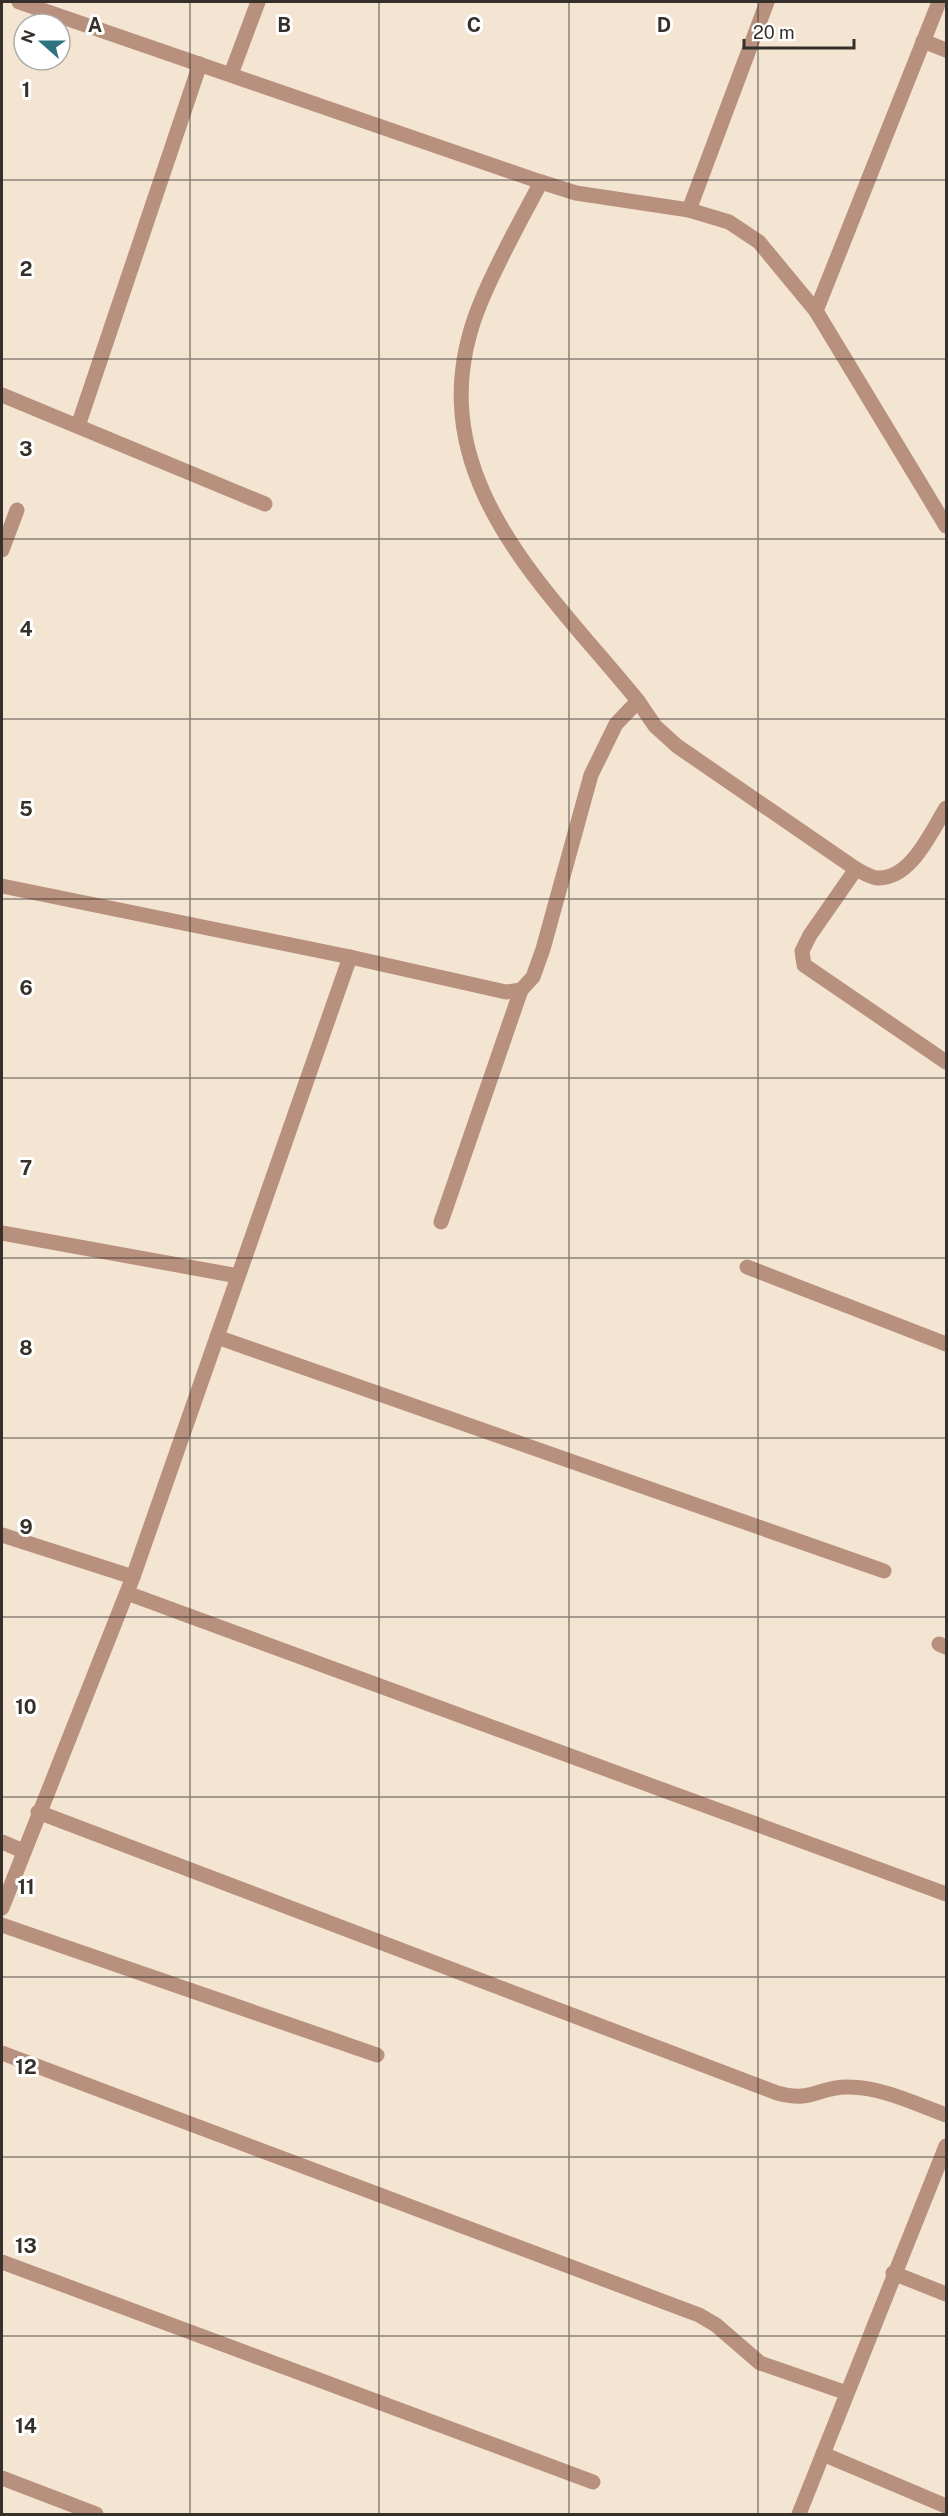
<svg xmlns="http://www.w3.org/2000/svg" width="948" height="2516" viewBox="0 0 948 2516" font-family="'Public Sans',sans-serif">
	<rect width="100%" height="100%" fill="#f4e5d3"/>
	<g fill="none" stroke-linecap="round" stroke-linejoin="round">
		<g stroke="#b8917e" stroke-width="15">
			<path d="M 19,2 L 541,182 L 576,193 L 689,210 L 729,222 L 759,242 L 816,311 L 946,526"/>
			<path d="M 923,41 L 946,50"/>
			<path d="M 231,74 L 258,2"/>
			<path d="M 541,182 C 520,222 497,262 480,304 C 412,471 543,584 638,701"/>
			<path d="M 689,210 L 767,2"/>
			<path d="M 816,311 L 939,2"/>
			<path d="M 2,395 L 265,504"/>
			<path d="M 78,426 L 200,64"/>
			<path d="M 2,550 L 17,510"/>
			<path d="M 856,869 L 810,935 L 802,951 L 804,965 L 946,1062"/>
			<path d="M 2,886 L 350,957 L 506,992 L 521,990 L 533,977 L 543,949 L 591,775 L 616,724 L 638,701 L 655,726 L 677,746 L 856,869 C 862,872 871,878 878,878 C 911,879 931,832 946,808"/>
			<path d="M 441,1222 L 521,990"/>
			<path d="M 2,1233 L 238,1276"/>
			<path d="M 747,1267 L 946,1344"/>
			<path d="M 217,1337 L 884,1571"/>
			<path d="M 2,1535 L 133,1577"/>
			<path d="M 127,1593 L 946,1894"/>
			<path d="M 939,1644 L 946,1647"/>
			<path d="M 38,1812 L 777,2093 C 814,2103 818,2086 849,2087 C 881,2087 916,2104 946,2115"/>
			<path d="M 2,1842 L 23,1851"/>
			<path d="M 2,1908 L 133,1577 L 350,957"/>
			<path d="M 2,1925 L 377,2055"/>
			<path d="M 2,2053 L 699,2315 L 716,2325 L 760,2363 L 847,2393"/>
			<path d="M 2,2262 L 593,2482"/>
			<path d="M 893,2273 L 946,2294"/>
			<path d="M 823,2454 L 946,2506"/>
			<path d="M 2,2478 L 96,2514"/>
			<path d="M 799,2514 L 946,2146"/>
		</g>
	</g>
	<path fill="none" stroke="#353029" stroke-width="1.5" stroke-opacity="0.55" d="M 190,2 L 190,2514M 379,2 L 379,2514M 569,2 L 569,2514M 758,2 L 758,2514M 2,180 L 946,180M 2,359 L 946,359M 2,539 L 946,539M 2,719 L 946,719M 2,899 L 946,899M 2,1078 L 946,1078M 2,1258 L 946,1258M 2,1438 L 946,1438M 2,1617 L 946,1617M 2,1797 L 946,1797M 2,1977 L 946,1977M 2,2157 L 946,2157M 2,2336 L 946,2336"/>
	<g font-size="20" text-anchor="middle" font-weight="bold" fill="#353029" stroke="#fff" stroke-width="6" stroke-linejoin="round" paint-order="stroke">
		<text x="95" y="32">A</text>
		<text x="284" y="32">B</text>
		<text x="474" y="32">C</text>
		<text x="664" y="32">D</text>
		<text x="26" y="97">1</text>
		<text x="26" y="276">2</text>
		<text x="26" y="456">3</text>
		<text x="26" y="636">4</text>
		<text x="26" y="816">5</text>
		<text x="26" y="995">6</text>
		<text x="26" y="1175">7</text>
		<text x="26" y="1355">8</text>
		<text x="26" y="1534">9</text>
		<text x="26" y="1714">10</text>
		<text x="26" y="1894">11</text>
		<text x="26" y="2074">12</text>
		<text x="26" y="2253">13</text>
		<text x="26" y="2433">14</text>
	</g>
	<rect width="948" height="2516" fill="none" stroke="#353029" stroke-width="6"/>
	<g transform="translate(42 42) rotate(291)"><circle r="28" fill="#ffffff" stroke="#aeaca9" stroke-width="1.5"/>
	<path d="M0-4.5L10 22L0 15L-10 22Z" fill="#2d7380"/>
	<text y="-9" font-size="16" font-weight="bold" text-anchor="middle" fill="#353029">N</text>
	</g>
	<path d="M744 39v9h110v-9" fill="none" stroke="#353029" stroke-width="3"/>
	<text x="753" y="39" font-size="18" fill="#353029" stroke="#ffffff" stroke-width="4.5" paint-order="stroke">20 m</text>
</svg>
